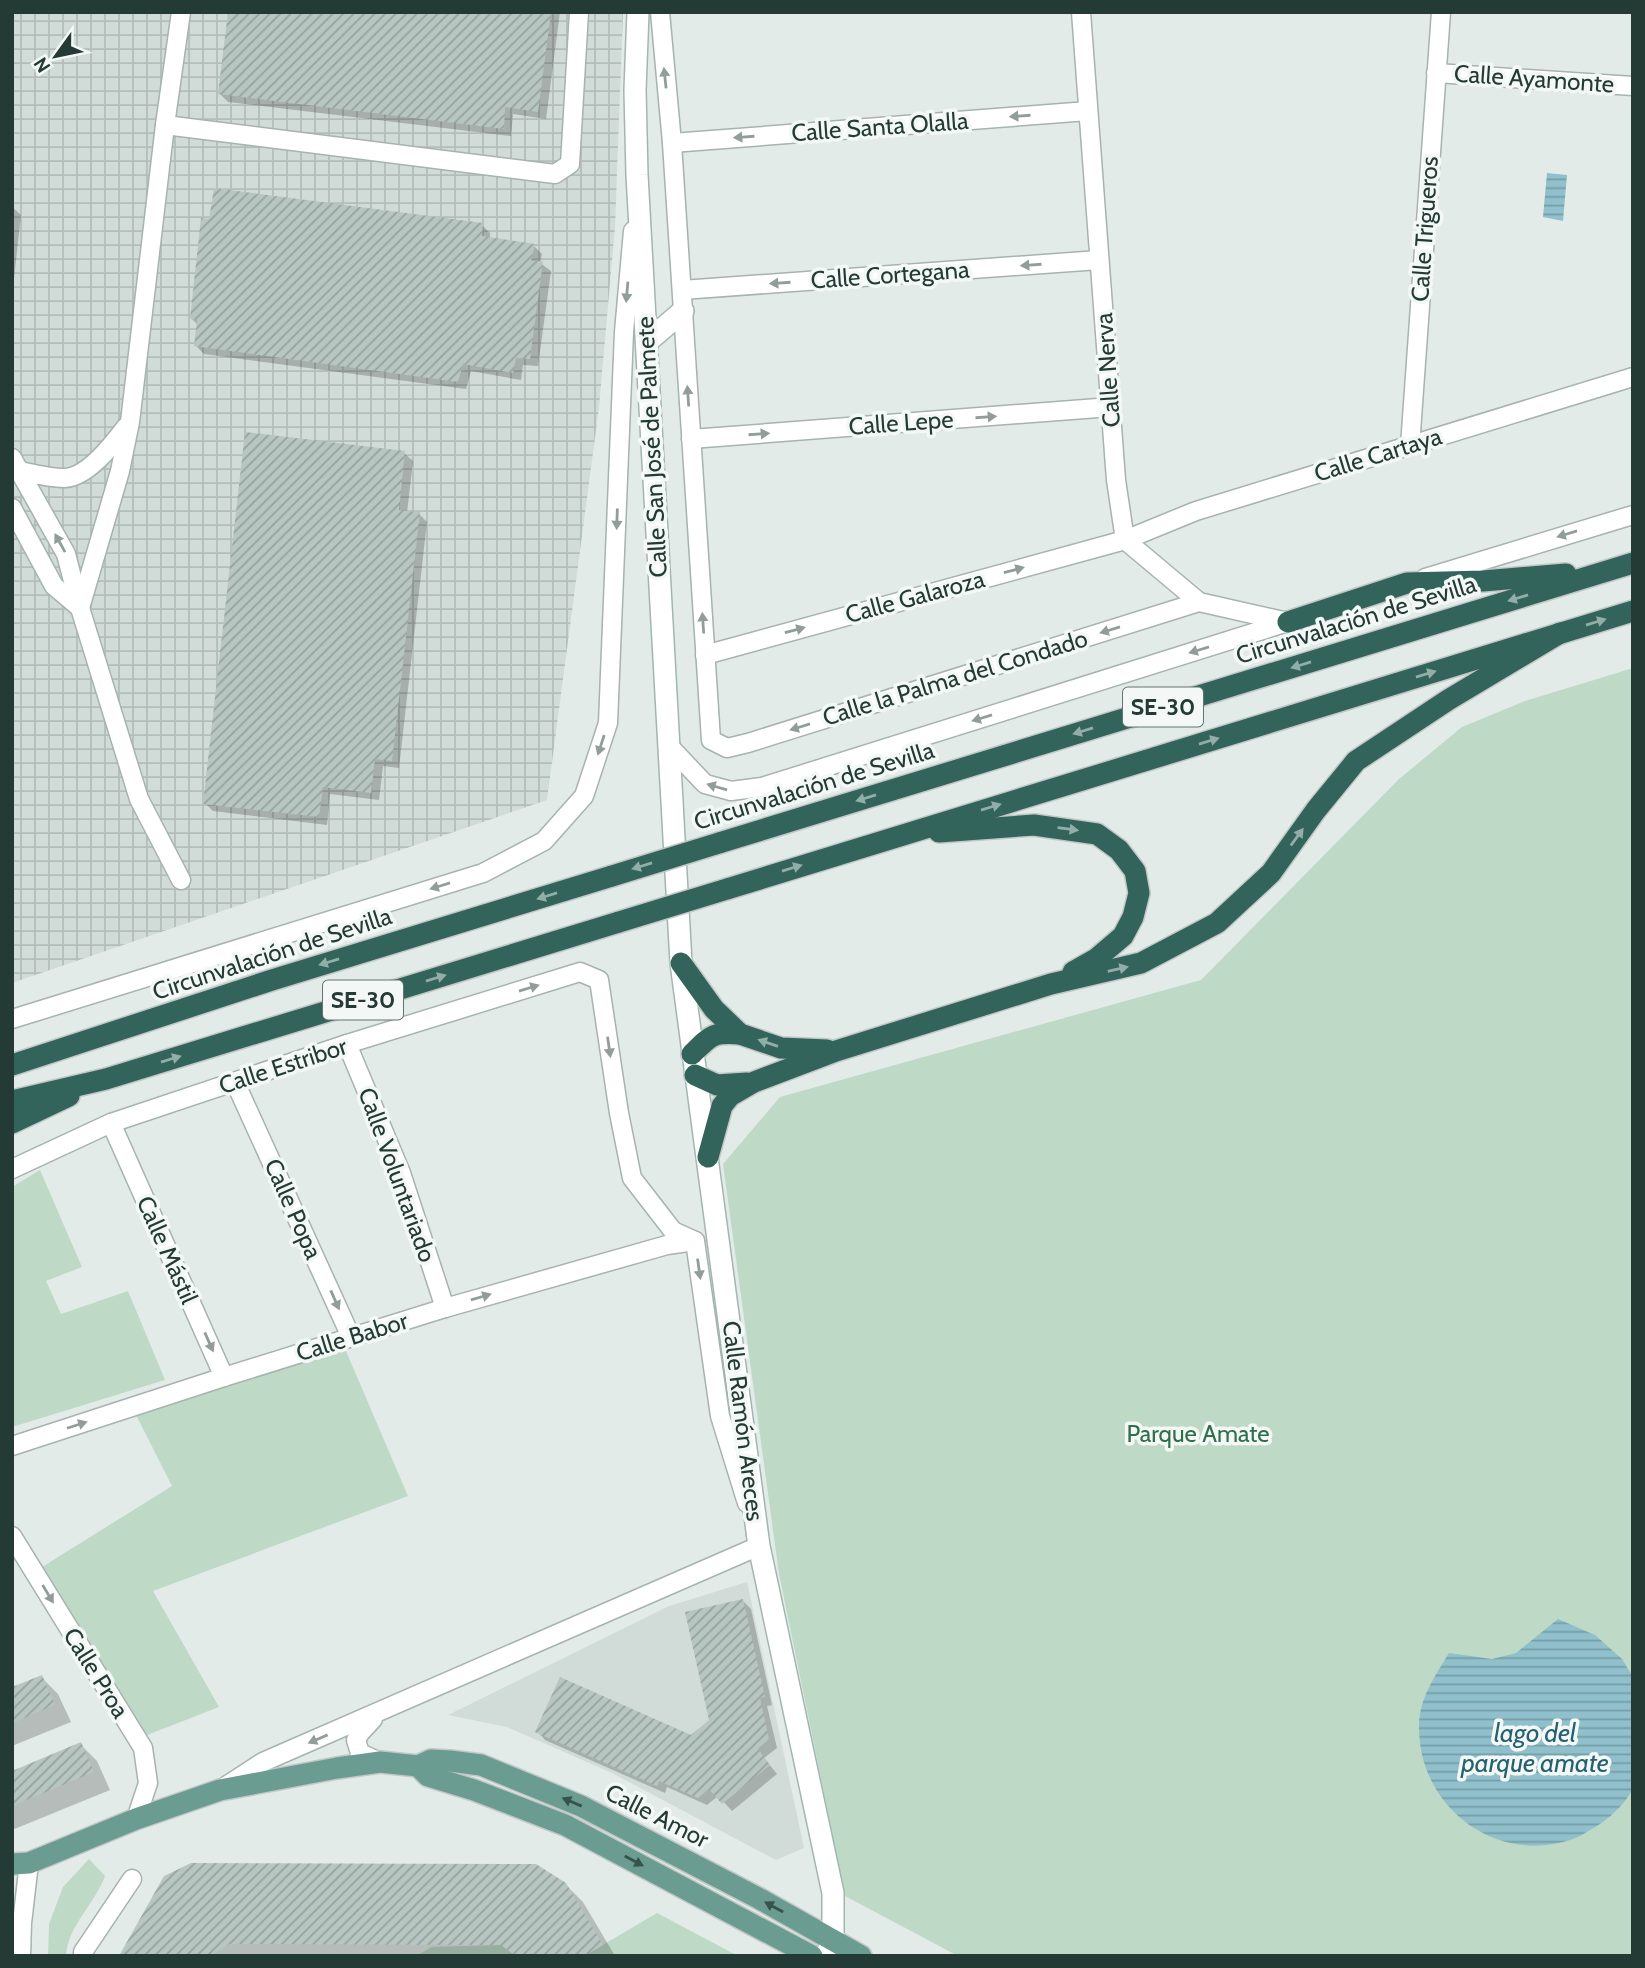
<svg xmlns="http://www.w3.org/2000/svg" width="1645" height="1968" viewBox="0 0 1645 1968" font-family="Cabin,sans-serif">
	<defs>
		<pattern id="industrial-grid" width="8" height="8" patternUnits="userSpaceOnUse" patternTransform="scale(1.75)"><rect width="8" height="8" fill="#d1dbd7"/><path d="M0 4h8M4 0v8" fill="none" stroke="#b3bdb9"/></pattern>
		<pattern id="water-rules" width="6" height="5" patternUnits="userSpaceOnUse" patternTransform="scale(1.75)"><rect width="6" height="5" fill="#90c0cb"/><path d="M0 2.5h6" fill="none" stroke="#759da6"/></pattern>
		<pattern id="building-hatch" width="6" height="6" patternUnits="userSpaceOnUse" patternTransform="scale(1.75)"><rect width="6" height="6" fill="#b8c6c1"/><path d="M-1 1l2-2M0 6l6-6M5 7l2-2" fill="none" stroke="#95a29e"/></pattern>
	</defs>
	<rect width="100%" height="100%" fill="#e3ebe8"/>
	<path fill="#d1dbd7" d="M 747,1582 L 804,1848 L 776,1860 L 612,1773 L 507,1727 L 448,1715 L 669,1606 Z"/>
	<path fill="url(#industrial-grid)" d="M 12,12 L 623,12 L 615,227 L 599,407 L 547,800 L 12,983 Z"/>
	<g fill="#bedac6">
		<path d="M 1633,668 L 1633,1956 L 958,1956 L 845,1896 L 779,1574 L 723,1164 L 780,1097 L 1201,980 L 1399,779 L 1462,727 L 1525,701 Z"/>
		<path d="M 40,1170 L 82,1267 L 46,1281 L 61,1314 L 128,1291 L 165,1380 L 12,1427 L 12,1187 Z"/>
		<path d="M 343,1344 L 408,1496 L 153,1591 L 219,1707 L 137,1739 L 34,1572 L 172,1486 L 134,1411 Z"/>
		<path d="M 89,1859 L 105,1876 C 95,1904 68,1925 66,1956 L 48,1956 L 49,1924 L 63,1887 Z"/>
		<path d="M 657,1913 L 738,1956 L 584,1956 Z"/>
		<path d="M 501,1945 L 516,1956 L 416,1956 L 432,1947 Z"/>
	</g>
	<g fill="url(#water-rules)">
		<path d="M 1547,173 L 1567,175 L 1563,221 L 1543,217 Z"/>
		<path d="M 1558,1619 L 1595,1635 L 1622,1659 L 1633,1677 L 1633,1788 C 1625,1805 1608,1820 1592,1829 C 1586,1832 1580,1837 1573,1839 C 1496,1866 1418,1807 1419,1726 C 1419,1699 1435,1676 1449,1653 L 1492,1659 L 1516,1653 Z"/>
	</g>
	<g fill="#0003">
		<path d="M 230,12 L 560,12 L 546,119 L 513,114 L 511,136 L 228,102 L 220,94 Z"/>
		<path d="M 12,207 L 21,215 L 12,297 Z"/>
		<path d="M 482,225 L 490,233 L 490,239 L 534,246 L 542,254 L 540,263 L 551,271 L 538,366 L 523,365 L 521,380 L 471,371 L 466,389 L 204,354 L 196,346 L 198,325 L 192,319 Z"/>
		<path d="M 404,453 L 413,461 L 407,513 L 419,514 L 427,522 L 399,768 L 383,766 L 379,800 L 330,794 L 327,825 L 213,811 L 205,803 Z"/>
		<path d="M 743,1601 L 751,1609 L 772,1705 L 767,1706 L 777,1748 L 764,1758 L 777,1774 L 732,1811 L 718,1796 L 707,1805 L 667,1787 L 665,1793 L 545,1740 L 537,1731 L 691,1737 L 711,1721 Z"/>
		<path d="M 41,1677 L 58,1694 L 71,1722 L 12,1746 L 12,1689 Z"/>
		<path d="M 80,1744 L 97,1761 L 110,1790 L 12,1830 L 12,1772 Z"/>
		<path d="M 565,1884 L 583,1902 L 615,1956 L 121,1956 Z"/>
	</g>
	<g fill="url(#building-hatch)">
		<path d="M 228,12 L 551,12 L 538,112 L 505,107 L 504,129 L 218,94 Z"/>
		<path d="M 214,188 L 483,223 L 482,236 L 535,244 L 531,261 L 543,261 L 530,359 L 516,358 L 513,373 L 463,364 L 458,382 L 194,346 L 197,320 L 190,319 L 201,218 L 209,219 Z"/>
		<path d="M 245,432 L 405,451 L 399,510 L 420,512 L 392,761 L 375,759 L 371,793 L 323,787 L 319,817 L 203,804 Z"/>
		<path d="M 743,1599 L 765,1697 L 760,1698 L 769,1739 L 758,1749 L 770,1765 L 722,1804 L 709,1789 L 698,1798 L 659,1781 L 657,1786 L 535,1732 L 560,1677 L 691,1735 L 709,1720 L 685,1612 Z"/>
		<path d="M 42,1675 L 55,1705 L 12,1723 L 12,1687 Z"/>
		<path d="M 81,1742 L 94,1772 L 12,1806 L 12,1771 Z"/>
		<path d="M 191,1863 L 536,1864 L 566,1883 L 603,1945 L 584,1956 L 516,1956 L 501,1945 L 229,1944 L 211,1956 L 119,1956 L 164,1876 Z"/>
	</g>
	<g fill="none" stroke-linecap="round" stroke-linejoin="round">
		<g stroke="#a6b3af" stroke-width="21">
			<g id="street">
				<path d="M 660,12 L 672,143 L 711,740 L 727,748 L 748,743 L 1199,602"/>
				<path d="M 1081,12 L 1116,480 L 1125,540 L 1199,602 L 1288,622"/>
				<path d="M 1436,73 L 1633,86"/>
				<path d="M 165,125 L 555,174 L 570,164 L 579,12"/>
				<path d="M 672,143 L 1088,111"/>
				<path d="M 682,290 L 1099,260"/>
				<path d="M 691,439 L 1111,407"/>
				<path d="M 1410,446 L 1441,12"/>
				<path d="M 12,458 L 66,554 L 80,608 L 139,799 L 181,880"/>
				<path d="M 20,471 C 34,474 50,478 64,478 C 87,478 113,444 126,427"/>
				<path d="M 12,508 L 54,586 L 80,608"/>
				<path d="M 1425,578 L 1633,515"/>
				<path d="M 80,608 L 120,471 L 130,422 L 165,125 L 181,12"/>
				<path d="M 705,655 L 1125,540 L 1196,511 L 1633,377"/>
				<path d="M 669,746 L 705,784 L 731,791 L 762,787 L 1288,622"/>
				<path d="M 12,1019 L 483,873 L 544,841 L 584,796 L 608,723 L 624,332 L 633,231"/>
				<path d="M 347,1044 L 401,1173 L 445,1308"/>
				<path d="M 235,1082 L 351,1337"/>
				<path d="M 111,1123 L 224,1377"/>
				<path d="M 12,1169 L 111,1123 L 347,1044 L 580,972 L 599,980 L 619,1113 L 632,1178 L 673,1231 L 695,1241 L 720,1416 L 747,1503"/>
				<path d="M 12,1446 L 224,1377 L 445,1308 L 667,1245 L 695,1241"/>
				<path d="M 12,1536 L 143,1748 L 148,1783 L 136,1819"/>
				<path d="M 373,1719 L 360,1733 L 356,1740 L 360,1753 L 380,1762"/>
				<path d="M 226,1786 L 263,1762 L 759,1546 L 756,1534"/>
				<path d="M 21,1956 L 22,1923 L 29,1863"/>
				<path d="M 83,1956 L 83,1952 L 132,1879"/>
			</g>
		</g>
		<g stroke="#a2b6b0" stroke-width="24">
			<g id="secondary">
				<path d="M 638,12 L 635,90 L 637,175 L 681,963 L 759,1546 L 833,1893 L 833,1940 L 826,1956"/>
				<path d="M 647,342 L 683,311"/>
			</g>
		</g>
		<g stroke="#c2c8c6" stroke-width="24">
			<g id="primary">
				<path d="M 418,1766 L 428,1776 L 474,1790 L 565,1825 L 812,1956"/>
				<path d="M 12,1864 L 29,1863 L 136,1819 L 220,1790 L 337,1768 L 380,1762 L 418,1766 L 431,1760 L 450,1761 L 481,1765 L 581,1806 L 760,1899 L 861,1956"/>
			</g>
		</g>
		<g stroke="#c2c8c6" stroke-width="24">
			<g id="highway">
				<path d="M 1288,622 L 1407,583 L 1483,581 L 1566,574"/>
				<path d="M 939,832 L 1034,825 L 1097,834 L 1119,850 L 1135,871 L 1139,893 L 1133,917 L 1123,936 L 1096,959 L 1073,972"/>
				<path d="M 719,843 L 1633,563"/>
				<path d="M 727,889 L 1633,611"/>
				<path d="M 681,963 L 714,1009 L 740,1034 L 781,1048 L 827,1050"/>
				<path d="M 692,1054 C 711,1035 713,1032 740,1034"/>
				<path d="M 12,1065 L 272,980 L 612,876"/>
				<path d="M 695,1075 L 717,1085 L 747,1083"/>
				<path d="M 12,1101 L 106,1079 L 619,922"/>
				<path d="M 12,1123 L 69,1096"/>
				<path d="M 708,1157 L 722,1106 L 730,1096 L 754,1082 L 836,1051 L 1051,984 L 1141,963 L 1217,923 L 1271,873 L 1316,810 L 1356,761 L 1448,700 L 1560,633"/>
			</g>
		</g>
		<use href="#street" stroke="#fff" stroke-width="18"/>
		<use href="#secondary" stroke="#fff" stroke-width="21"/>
		<use href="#primary" stroke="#6b9c92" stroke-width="21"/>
		<use href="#highway" stroke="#33645c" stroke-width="21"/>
		<g stroke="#c2c8c6" stroke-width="24" stroke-linecap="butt">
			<g id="highway-bridge">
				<path d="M 612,876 L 719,843"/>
				<path d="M 619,922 L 727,889"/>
			</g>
		</g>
		<use href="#highway-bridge" stroke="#33645c" stroke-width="21"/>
	</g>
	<defs><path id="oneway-solid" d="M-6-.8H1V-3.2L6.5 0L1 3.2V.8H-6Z" transform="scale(1.75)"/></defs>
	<g fill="#929d9a">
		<use href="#oneway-solid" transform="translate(665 78) rotate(-96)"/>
		<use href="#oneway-solid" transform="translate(1020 116) rotate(176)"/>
		<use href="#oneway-solid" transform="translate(744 137) rotate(176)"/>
		<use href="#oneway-solid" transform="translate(1031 265) rotate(176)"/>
		<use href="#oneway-solid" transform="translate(780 283) rotate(176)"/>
		<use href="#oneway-solid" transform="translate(627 292) rotate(95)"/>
		<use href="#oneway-solid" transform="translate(688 396) rotate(-94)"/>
		<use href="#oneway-solid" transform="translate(986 417) rotate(-4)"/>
		<use href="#oneway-solid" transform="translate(759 434) rotate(-4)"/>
		<use href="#oneway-solid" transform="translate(617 519) rotate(92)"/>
		<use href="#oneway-solid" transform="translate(1567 534) rotate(163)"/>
		<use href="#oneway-solid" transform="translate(60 543) rotate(-119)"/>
		<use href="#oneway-solid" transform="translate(1014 570) rotate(-15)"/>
		<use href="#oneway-solid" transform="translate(703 623) rotate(-94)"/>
		<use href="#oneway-solid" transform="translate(795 630) rotate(-15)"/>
		<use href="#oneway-solid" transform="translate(1110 630) rotate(163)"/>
		<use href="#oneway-solid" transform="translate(1199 650) rotate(163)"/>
		<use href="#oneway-solid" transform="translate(982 718) rotate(163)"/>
		<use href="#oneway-solid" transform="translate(800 727) rotate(163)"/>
		<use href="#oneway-solid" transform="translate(601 745) rotate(108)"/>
		<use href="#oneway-solid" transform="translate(717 787) rotate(-164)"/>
		<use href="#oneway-solid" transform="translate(440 886) rotate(163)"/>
		<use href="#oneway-solid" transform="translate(529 988) rotate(-17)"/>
		<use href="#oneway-solid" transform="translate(609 1047) rotate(82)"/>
		<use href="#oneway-solid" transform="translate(699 1269) rotate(82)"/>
		<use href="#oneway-solid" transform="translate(481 1297) rotate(-16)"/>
		<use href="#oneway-solid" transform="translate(335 1300) rotate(66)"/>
		<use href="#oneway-solid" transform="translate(209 1342) rotate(66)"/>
		<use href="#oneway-solid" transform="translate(77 1425) rotate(-18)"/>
		<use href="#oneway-solid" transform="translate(48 1594) rotate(59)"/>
		<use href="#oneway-solid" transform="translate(318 1739) rotate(157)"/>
	</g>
	<g fill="#93aea9">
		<use href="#oneway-solid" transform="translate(1518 598) rotate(163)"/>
		<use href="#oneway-solid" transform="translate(1596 622) rotate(-17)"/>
		<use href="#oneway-solid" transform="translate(1301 665) rotate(163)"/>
		<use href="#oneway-solid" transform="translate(1426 674) rotate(-17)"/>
		<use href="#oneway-solid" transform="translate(1083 731) rotate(163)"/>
		<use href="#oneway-solid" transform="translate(1209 741) rotate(-17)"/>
		<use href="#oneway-solid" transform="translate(866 798) rotate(163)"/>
		<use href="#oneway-solid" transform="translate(991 807) rotate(-17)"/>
		<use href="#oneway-solid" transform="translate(1068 829) rotate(7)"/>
		<use href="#oneway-solid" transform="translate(1297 837) rotate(-54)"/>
		<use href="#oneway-solid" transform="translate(642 866) rotate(163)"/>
		<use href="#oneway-solid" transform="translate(792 868) rotate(-17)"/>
		<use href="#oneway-solid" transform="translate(547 896) rotate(163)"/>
		<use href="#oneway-solid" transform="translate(329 962) rotate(163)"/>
		<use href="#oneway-solid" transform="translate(1118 969) rotate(-13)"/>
		<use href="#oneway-solid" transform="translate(436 978) rotate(-17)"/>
		<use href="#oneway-solid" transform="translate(768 1043) rotate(-161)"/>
		<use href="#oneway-solid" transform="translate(171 1059) rotate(-17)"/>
	</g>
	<g fill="#36534c">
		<use href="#oneway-solid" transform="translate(572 1802) rotate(-157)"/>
		<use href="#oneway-solid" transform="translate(634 1861) rotate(28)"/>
		<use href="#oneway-solid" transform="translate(774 1907) rotate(-151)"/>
	</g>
	<g text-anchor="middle" stroke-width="7" stroke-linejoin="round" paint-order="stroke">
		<g fill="#f3f8f6" stroke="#62746f" stroke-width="2">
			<rect x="1123" y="687.5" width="80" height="39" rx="5"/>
			<rect x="323" y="980.5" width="80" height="39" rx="5"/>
		</g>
		<g font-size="23" font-weight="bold" fill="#243b35">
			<text x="1163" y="715">SE-30</text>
			<text x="363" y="1008">SE-30</text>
		</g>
		<g font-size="24" fill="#243b35" stroke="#f3f8f6">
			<text transform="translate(1534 79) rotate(4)" y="8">Calle Ayamonte</text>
			<text transform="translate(880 127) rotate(-4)" y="8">Calle Santa Olalla</text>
			<text transform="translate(1425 229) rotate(-86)" y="8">Calle Trigueros</text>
			<text transform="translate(890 275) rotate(-4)" y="8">Calle Cortegana</text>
			<text transform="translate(1108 370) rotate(-94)" y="8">Calle Nerva</text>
			<text transform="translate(901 423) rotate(-4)" y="8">Calle Lepe</text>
			<text transform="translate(652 447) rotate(-93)" y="8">Calle San José de Palmete</text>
			<text transform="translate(1378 455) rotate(-17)" y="8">Calle Cartaya</text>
			<text transform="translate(915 597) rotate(-15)" y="8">Calle Galaroza</text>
			<text transform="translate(1356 620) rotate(-17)" y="8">Circunvalación de Sevilla</text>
			<text transform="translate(955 678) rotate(-17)" y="8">Calle la Palma del Condado</text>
			<text transform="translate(814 786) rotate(-17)" y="8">Circunvalación de Sevilla</text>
			<text transform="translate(272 954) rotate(-18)" y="8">Circunvalación de Sevilla</text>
			<text transform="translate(283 1066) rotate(-18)" y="8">Calle Estribor</text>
			<text transform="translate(397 1175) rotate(70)" y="8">Calle Voluntariado</text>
			<text transform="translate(293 1209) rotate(66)" y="8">Calle Popa</text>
			<text transform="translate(167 1250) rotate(66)" y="8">Calle Mástil</text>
			<text transform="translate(352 1337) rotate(-17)" y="8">Calle Babor</text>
			<text transform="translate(743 1421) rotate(83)" y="8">Calle Ramón Areces</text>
			<text transform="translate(96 1673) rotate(58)" y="8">Calle Proa</text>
			<text transform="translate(657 1816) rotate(27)" y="8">Calle Amor</text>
		</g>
		<g font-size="24" fill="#326e4b" stroke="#f3f8f6">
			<text x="1198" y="1442">Parque Amate</text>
		</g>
		<g font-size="26" font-style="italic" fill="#246171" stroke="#f3f8f6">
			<text x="1535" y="1742">lago del<tspan x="1535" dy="30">parque amate</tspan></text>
		</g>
	</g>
	<rect width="1645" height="1968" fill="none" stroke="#243b35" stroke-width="28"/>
	<g transform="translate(56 56) rotate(237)" stroke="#f3f8f6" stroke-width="5" paint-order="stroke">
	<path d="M0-5L12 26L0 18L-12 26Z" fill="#243b35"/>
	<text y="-10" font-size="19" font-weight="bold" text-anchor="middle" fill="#243b35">N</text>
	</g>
</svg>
